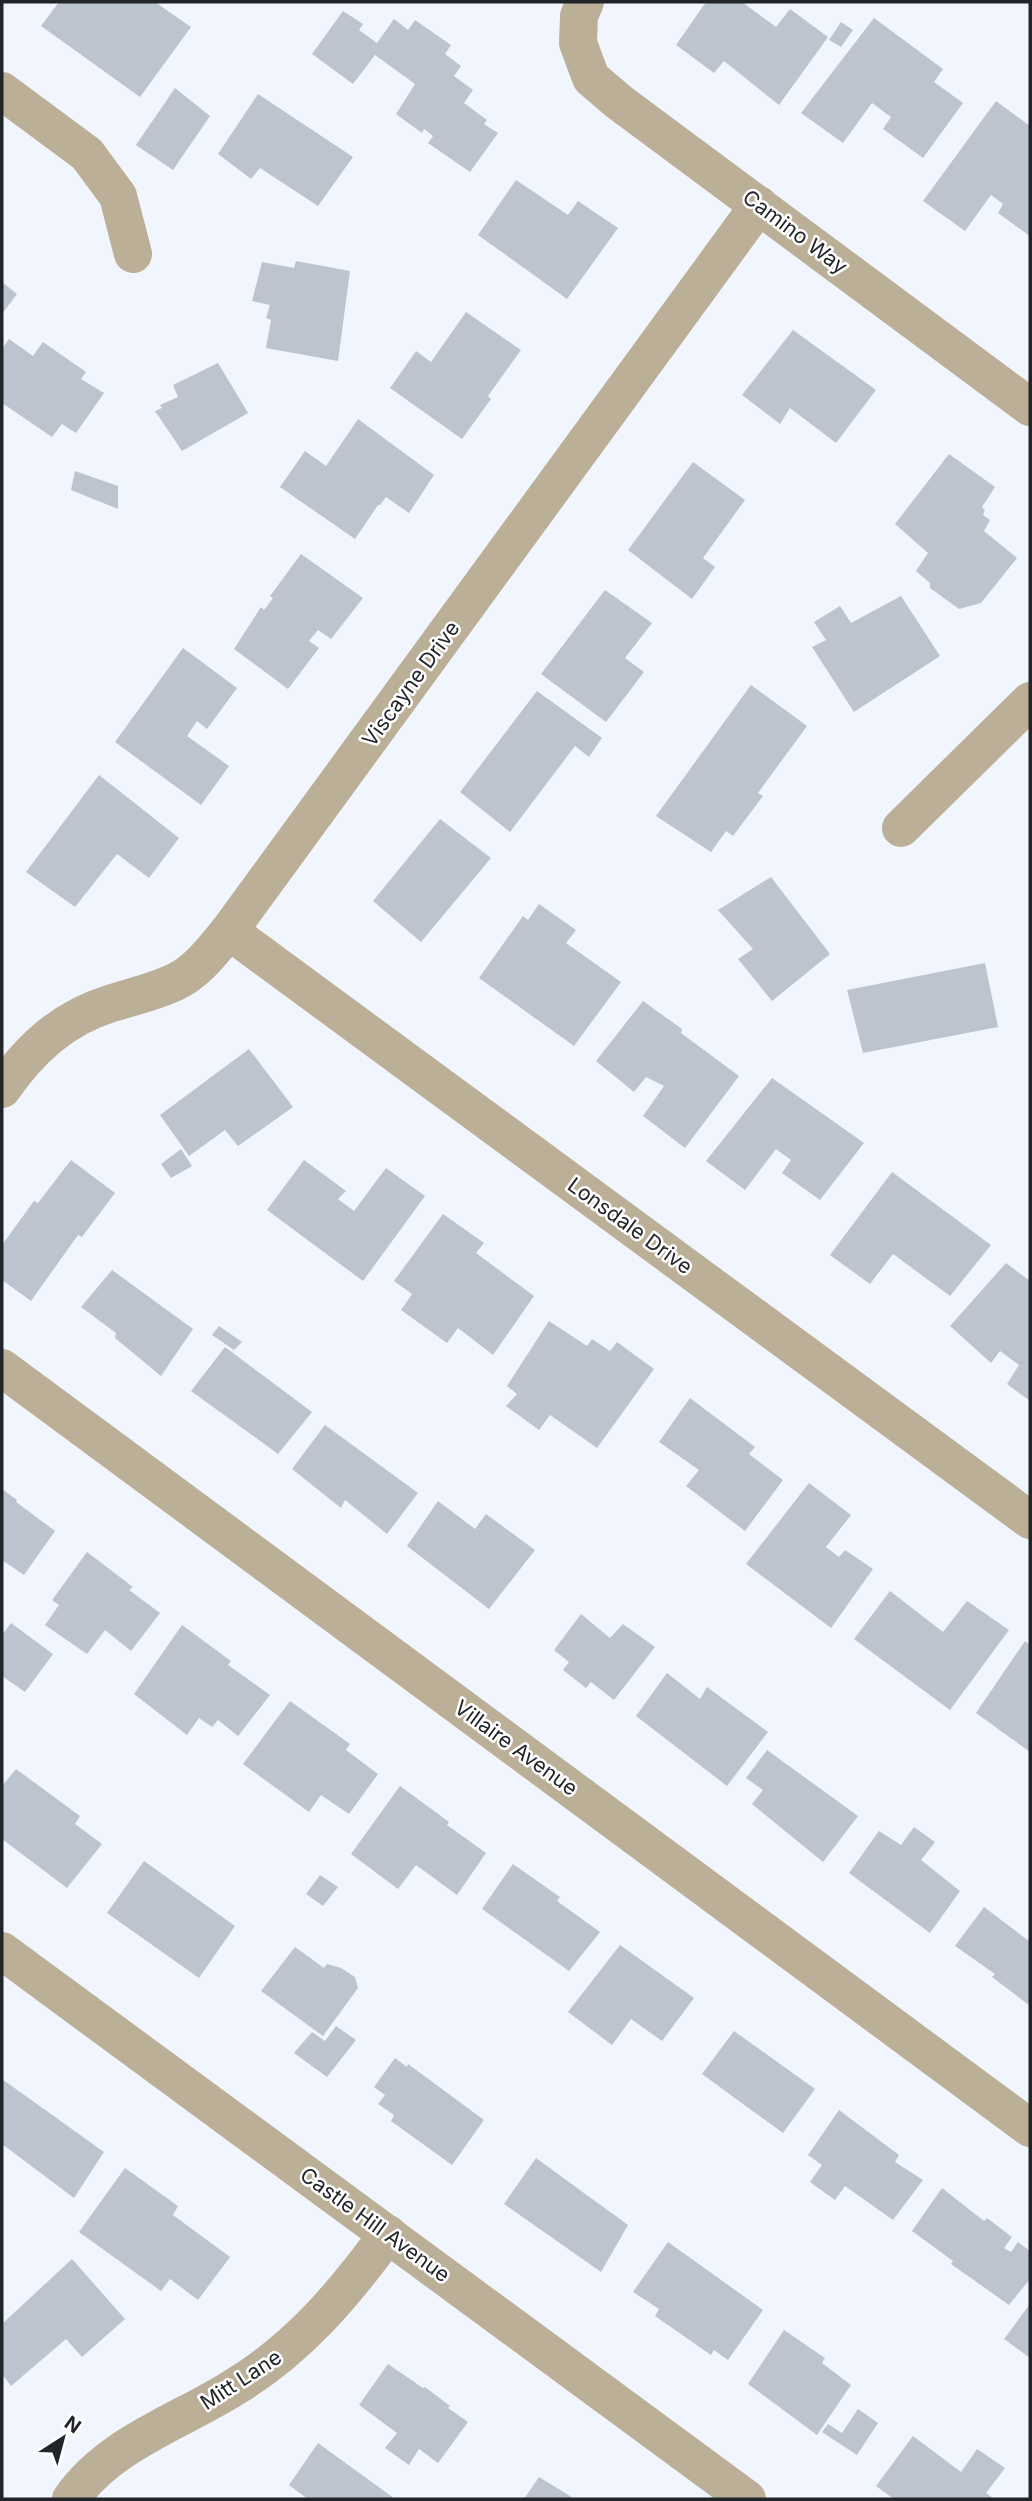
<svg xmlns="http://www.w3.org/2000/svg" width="1032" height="2501" viewBox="0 0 1032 2501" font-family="Inter,sans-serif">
	<rect width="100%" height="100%" fill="#f1f6fe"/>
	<g fill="#bcc4d0">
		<path d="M 59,2 L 155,2 L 191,27 L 140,97 L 41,26 Z"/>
		<path d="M 706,2 L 742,2 L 776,27 L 790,9 L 828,37 L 779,105 L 724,61 L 714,73 L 676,45 Z"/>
		<path d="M 343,11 L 363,24 L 359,30 L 377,43 L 394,19 L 408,30 L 415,20 L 451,45 L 445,54 L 461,66 L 454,76 L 473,90 L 464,103 L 487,120 L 484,124 L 498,133 L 470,172 L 428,143 L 433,136 L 424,129 L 422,133 L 396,114 L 415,84 L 375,55 L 353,84 L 312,54 Z"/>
		<path d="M 874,18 L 943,69 L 934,82 L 963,103 L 923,158 L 883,129 L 891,117 L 872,103 L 843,143 L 801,113 Z"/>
		<path d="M 841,22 L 853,30 L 841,47 L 829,40 Z"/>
		<path d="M 175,88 L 210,116 L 173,170 L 136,145 Z"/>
		<path d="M 258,94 L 353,157 L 318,206 L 260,168 L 251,179 L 218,154 Z"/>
		<path d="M 996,101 L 1030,126 L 1030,236 L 998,213 L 1003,204 L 991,195 L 965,231 L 923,201 Z"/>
		<path d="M 516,180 L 568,215 L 578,201 L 618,228 L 567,299 L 478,235 Z"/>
		<path d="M 296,261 L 350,271 L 338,361 L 266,348 L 271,320 L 266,318 L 270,305 L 252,301 L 262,262 L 294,268 Z"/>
		<path d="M 2,282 L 17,294 L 2,314 Z"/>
		<path d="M 466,312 L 521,350 L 488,396 L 491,399 L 462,439 L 390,388 L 416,351 L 431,362 Z"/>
		<path d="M 793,330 L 876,390 L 836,443 L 790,408 L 780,424 L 742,395 Z"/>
		<path d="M 9,339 L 33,356 L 43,342 L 86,372 L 81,379 L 104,393 L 76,433 L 62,424 L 52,437 L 2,403 L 2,349 Z"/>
		<path d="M 218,363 L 248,413 L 182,451 L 155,411 L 162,408 L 160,405 L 178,397 L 173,385 Z"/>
		<path d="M 358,419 L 434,475 L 409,513 L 386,497 L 380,505 L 378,505 L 355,539 L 280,487 L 305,451 L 326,466 Z"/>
		<path d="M 949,454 L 995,487 L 982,507 L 985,510 L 983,515 L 990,520 L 984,531 L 1017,558 L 981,603 L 959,609 L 930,588 L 930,583 L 916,571 L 928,553 L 895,524 Z"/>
		<path d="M 693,462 L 745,500 L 703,558 L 715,567 L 692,599 L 628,550 Z"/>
		<path d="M 75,471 L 118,486 L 118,509 L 71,490 Z"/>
		<path d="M 301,554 L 363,598 L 331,639 L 318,630 L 309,641 L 319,648 L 288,689 L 234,649 L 261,607 L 264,610 L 273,598 L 270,596 Z"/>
		<path d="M 605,590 L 652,623 L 625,658 L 644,672 L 606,722 L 541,674 Z"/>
		<path d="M 901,596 L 940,656 L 854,712 L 812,647 L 826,640 L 814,622 L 840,606 L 851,623 Z"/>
		<path d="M 183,648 L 237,688 L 207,729 L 197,721 L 187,736 L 229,766 L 201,805 L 115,742 Z"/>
		<path d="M 751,685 L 807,726 L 758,793 L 763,796 L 733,836 L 726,831 L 711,852 L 656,816 Z"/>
		<path d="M 537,691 L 602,738 L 589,757 L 575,746 L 510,832 L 460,792 Z"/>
		<path d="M 99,775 L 179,838 L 149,878 L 117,854 L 75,907 L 26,872 Z"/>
		<path d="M 440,819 L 491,858 L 421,942 L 373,901 Z"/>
		<path d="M 771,877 L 830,954 L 772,1001 L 738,959 L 753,949 L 718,910 Z"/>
		<path d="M 539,904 L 576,930 L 566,943 L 621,982 L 574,1046 L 479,978 L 523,916 L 528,920 Z"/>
		<path d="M 985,963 L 998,1027 L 863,1053 L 847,990 Z"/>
		<path d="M 643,1001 L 682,1029 L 681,1033 L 739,1076 L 685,1148 L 643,1116 L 664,1086 L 646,1077 L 634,1092 L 596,1061 Z"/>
		<path d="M 249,1049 L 293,1107 L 238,1146 L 225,1130 L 189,1156 L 160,1115 Z"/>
		<path d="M 772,1078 L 864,1143 L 820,1200 L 782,1173 L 791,1160 L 776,1149 L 745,1190 L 706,1161 Z"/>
		<path d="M 181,1149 L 192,1166 L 171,1178 L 161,1164 Z"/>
		<path d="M 71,1160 L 115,1193 L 82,1237 L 78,1235 L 31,1301 L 2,1280 L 2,1245 L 34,1201 L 38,1203 Z"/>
		<path d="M 304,1160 L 346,1191 L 338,1199 L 354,1211 L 386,1168 L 425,1196 L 363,1281 L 267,1210 Z"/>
		<path d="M 892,1172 L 991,1245 L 950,1296 L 893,1254 L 870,1284 L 830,1255 Z"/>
		<path d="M 443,1214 L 484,1243 L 476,1253 L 534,1296 L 493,1355 L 458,1328 L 447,1343 L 401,1310 L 412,1294 L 394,1281 Z"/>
		<path d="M 1006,1263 L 1030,1281 L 1030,1401 L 1007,1384 L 1019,1365 L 1000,1351 L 991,1363 L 950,1326 Z"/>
		<path d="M 112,1270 L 193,1329 L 161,1376 L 115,1338 L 116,1333 L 81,1307 Z"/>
		<path d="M 549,1321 L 587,1346 L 592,1339 L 610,1351 L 617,1342 L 654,1369 L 597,1448 L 550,1415 L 539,1430 L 506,1406 L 517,1394 L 507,1386 Z"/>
		<path d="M 219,1326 L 242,1342 L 234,1350 L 212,1335 Z"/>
		<path d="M 225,1347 L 312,1412 L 278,1454 L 191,1391 Z"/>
		<path d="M 690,1398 L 755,1447 L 749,1454 L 783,1480 L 745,1531 L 686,1486 L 699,1470 L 659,1442 Z"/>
		<path d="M 325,1425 L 418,1493 L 387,1534 L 345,1500 L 341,1508 L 292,1469 Z"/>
		<path d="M 809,1483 L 851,1515 L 826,1547 L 839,1557 L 845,1550 L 873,1569 L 831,1628 L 746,1564 Z"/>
		<path d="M 2,1489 L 17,1500 L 16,1502 L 55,1531 L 24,1575 L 2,1560 Z"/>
		<path d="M 438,1501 L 475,1529 L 486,1514 L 535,1550 L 489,1609 L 407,1546 Z"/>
		<path d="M 87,1552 L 133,1587 L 129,1590 L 160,1613 L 131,1651 L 105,1630 L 87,1654 L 45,1625 L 59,1605 L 52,1600 Z"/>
		<path d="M 890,1591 L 943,1632 L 967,1601 L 1009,1630 L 950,1710 L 854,1639 Z"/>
		<path d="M 581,1614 L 610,1638 L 623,1624 L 655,1647 L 614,1700 L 591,1682 L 586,1688 L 563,1670 L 569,1662 L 554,1650 Z"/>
		<path d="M 11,1623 L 53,1654 L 25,1692 L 2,1676 L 2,1635 Z"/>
		<path d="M 182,1625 L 231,1661 L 228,1665 L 270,1695 L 238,1736 L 218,1720 L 212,1727 L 199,1718 L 187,1735 L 134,1694 Z"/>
		<path d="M 1025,1641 L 1030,1645 L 1030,1752 L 976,1713 Z"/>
		<path d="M 667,1673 L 700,1699 L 707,1687 L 768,1732 L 727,1786 L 636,1716 Z"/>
		<path d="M 290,1701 L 350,1744 L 346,1750 L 378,1774 L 349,1814 L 321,1795 L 309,1812 L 243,1764 Z"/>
		<path d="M 767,1750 L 858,1816 L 823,1862 L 752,1804 L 763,1790 L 746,1778 Z"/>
		<path d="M 16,1769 L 80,1816 L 75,1824 L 102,1844 L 67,1888 L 2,1839 L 2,1786 Z"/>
		<path d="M 400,1786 L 449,1822 L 447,1825 L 486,1853 L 457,1895 L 416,1865 L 398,1889 L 351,1854 Z"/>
		<path d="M 914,1827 L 935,1842 L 921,1860 L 960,1891 L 930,1933 L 849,1873 L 879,1831 L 901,1845 Z"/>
		<path d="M 144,1861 L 235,1926 L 199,1978 L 107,1913 Z"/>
		<path d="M 513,1864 L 560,1897 L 557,1901 L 600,1932 L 569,1971 L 482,1909 Z"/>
		<path d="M 320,1875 L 338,1887 L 323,1906 L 306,1894 Z"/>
		<path d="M 984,1907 L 1030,1942 L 1030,2006 L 992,1977 L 995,1974 L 955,1946 Z"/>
		<path d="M 620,1945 L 694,1998 L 662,2041 L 631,2019 L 612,2045 L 568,2012 Z"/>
		<path d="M 295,1947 L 324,1968 L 327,1964 L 341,1968 L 355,1977 L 358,1988 L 323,2036 L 261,1991 Z"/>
		<path d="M 336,2026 L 356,2040 L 327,2077 L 294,2053 L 312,2032 L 325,2041 Z"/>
		<path d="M 734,2031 L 815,2089 L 783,2133 L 702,2074 Z"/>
		<path d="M 395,2058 L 407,2067 L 408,2064 L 484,2120 L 452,2165 L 391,2121 L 394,2115 L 378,2104 L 385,2095 L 374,2087 Z"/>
		<path d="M 2,2079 L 104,2152 L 74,2198 L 2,2144 Z"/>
		<path d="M 839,2110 L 899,2155 L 895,2162 L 923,2180 L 893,2220 L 845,2186 L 835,2200 L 810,2182 L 822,2165 L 808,2155 Z"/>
		<path d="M 536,2158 L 628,2225 L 601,2272 L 504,2204 Z"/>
		<path d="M 125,2168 L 178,2206 L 173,2215 L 230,2257 L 198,2300 L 170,2279 L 161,2291 L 79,2232 Z"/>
		<path d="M 942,2188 L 984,2221 L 987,2218 L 1012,2237 L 1004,2248 L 1011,2252 L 1018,2242 L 1030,2251 L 1030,2279 L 1009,2305 L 951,2264 L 953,2261 L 912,2231 Z"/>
		<path d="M 668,2242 L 763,2310 L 728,2360 L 714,2350 L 711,2355 L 655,2316 L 659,2309 L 633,2292 Z"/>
		<path d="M 72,2259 L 125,2319 L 82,2357 L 66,2339 L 11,2386 L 2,2374 L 2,2324 Z"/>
		<path d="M 1030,2304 L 1030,2358 L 1004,2339 Z"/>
		<path d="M 784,2330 L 825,2358 L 822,2363 L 851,2385 L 817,2435 L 748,2384 Z"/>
		<path d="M 388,2364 L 423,2388 L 425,2387 L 450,2406 L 448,2408 L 468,2422 L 438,2463 L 419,2449 L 409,2465 L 385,2448 L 397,2433 L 359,2405 Z"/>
		<path d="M 858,2409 L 878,2423 L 857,2455 L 822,2432 L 828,2424 L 842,2433 Z"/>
		<path d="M 913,2436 L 961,2472 L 977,2449 L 1005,2468 L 986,2493 L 994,2499 L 894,2499 L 876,2486 Z"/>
		<path d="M 318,2443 L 395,2499 L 308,2499 L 289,2485 Z"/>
		<path d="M 539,2477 L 575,2499 L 524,2499 Z"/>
	</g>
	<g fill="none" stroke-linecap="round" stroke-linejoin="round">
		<g stroke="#bcaf97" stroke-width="38">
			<path d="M 585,2 L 579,16 L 578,43 L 591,78 L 619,102 L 1030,407"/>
			<path d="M 2,91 L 87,154 L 118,196 L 133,254"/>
			<path d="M 901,828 L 1030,701"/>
			<path d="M 229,931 L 1030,1520"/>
			<path d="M 2,1089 C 30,1049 62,1019 109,1004 C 131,997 154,992 175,982 C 197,972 214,949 229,931 L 759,205"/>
			<path d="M 2,1368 L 1030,2128"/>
			<path d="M 2,1951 L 747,2499"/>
			<path d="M 71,2499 C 109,2444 179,2422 233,2388 C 298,2349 344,2294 388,2234"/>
		</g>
	</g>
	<g text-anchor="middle" stroke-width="5" stroke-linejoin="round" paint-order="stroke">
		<g font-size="21" fill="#212429" stroke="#fff">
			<text transform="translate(795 232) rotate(37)" y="7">Camino Way</text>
			<text transform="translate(411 684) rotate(-54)" y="7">Viscayne Drive</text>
			<text transform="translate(630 1226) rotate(36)" y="7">Lonsdale Drive</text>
			<text transform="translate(516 1748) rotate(36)" y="7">Villaire Avenue</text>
			<text transform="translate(375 2225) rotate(36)" y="7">Castle Hill Avenue</text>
			<text transform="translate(241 2380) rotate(-33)" y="7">Mitt Lane</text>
		</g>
	</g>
	<rect width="1032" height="2501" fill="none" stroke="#212429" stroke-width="7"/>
	<g transform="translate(63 2438) rotate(36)" stroke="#ffffff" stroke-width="5" paint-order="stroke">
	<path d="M0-5L12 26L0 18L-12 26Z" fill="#212429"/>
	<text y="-10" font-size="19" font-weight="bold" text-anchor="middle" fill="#212429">N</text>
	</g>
</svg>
